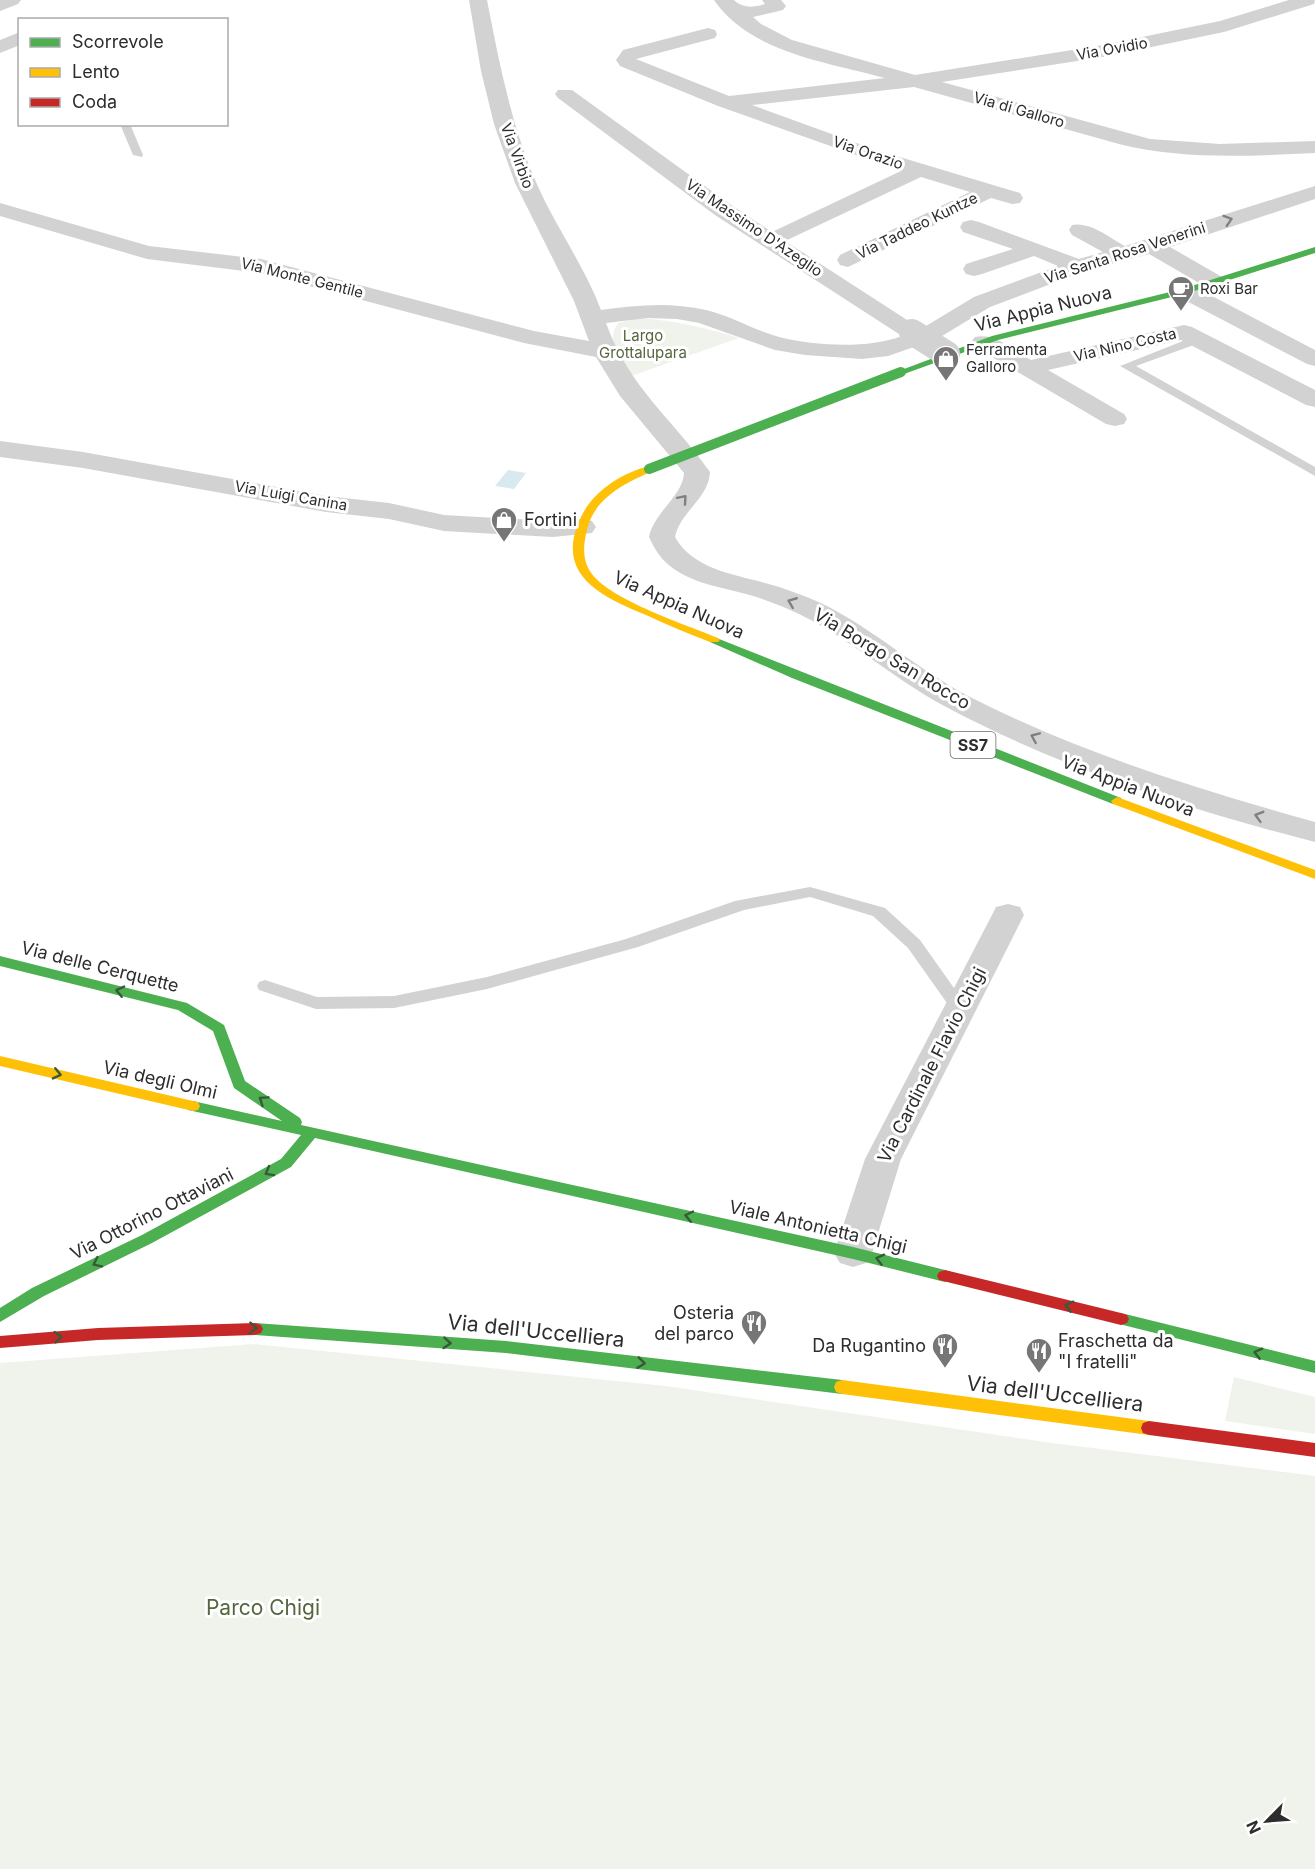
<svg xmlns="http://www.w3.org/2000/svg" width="1315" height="1869" viewBox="0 0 1315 1869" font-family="Inter,sans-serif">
	<rect width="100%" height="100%" fill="#fff"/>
	<g fill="#f0f3eb">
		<path d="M 640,318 C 675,321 705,327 739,338 L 631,376 C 621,359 605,342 618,323 Z"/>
		<path d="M 254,1344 L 666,1386 L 1045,1442 L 1315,1476 L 1315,1869 L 0,1869 L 0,1363 Z"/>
		<path d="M 1234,1377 L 1315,1397 L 1315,1434 L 1225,1421 Z"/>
	</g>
	<path fill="#d8e9f0" d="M 508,470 L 526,473 L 514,489 L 495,486 Z"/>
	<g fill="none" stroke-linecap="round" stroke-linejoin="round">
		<g fill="#d2d2d2" fill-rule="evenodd">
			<path d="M 120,124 L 130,124 L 143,155 L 142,157 L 133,155 Z"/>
			<path d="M 1198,335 L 1202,336 L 1202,342 L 1136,366 L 1315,467 L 1315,476 L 1120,366 Z"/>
			<path d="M 810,887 L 885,908 L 920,940 L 966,1005 L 969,1009 L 966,1013 L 954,1013 L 908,948 L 873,916 L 810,897 L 744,910 L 638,947 L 487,989 L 394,1008 L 316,1009 L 259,990 L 257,986 L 259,982 L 265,980 L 317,997 L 394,996 L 487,977 L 626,939 L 735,901 Z"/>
		</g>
		<g fill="#d2d2d2" fill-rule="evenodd">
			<path d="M 0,0 L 21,0 L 18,4 L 0,11 Z"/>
			<path d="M 469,0 L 487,0 C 499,62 511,124 536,182 C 555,226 584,265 601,310 C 637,305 670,302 706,310 C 731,316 754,330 779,337 C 816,346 867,349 902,336 L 715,215 L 558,98 L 555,94 L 558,90 L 572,90 L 731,205 L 772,232 L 901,171 L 718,106 L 620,66 L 616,60 L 623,50 L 708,28 L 715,30 L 717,34 L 715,38 L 636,59 L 729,96 L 885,78 C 828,62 750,53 714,0 L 734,0 C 742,8 754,8 765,4 L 762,0 L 781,0 L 786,6 L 783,10 L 753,17 L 761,24 L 792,40 L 915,75 L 1103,45 L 1220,21 L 1289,0 L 1315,0 L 1314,4 L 1224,32 L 1103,57 L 942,82 L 1150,139 L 1220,144 L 1315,141 L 1315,153 C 1249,156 1183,160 1119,144 L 914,87 L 752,105 L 873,149 L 1020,193 L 1023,198 L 1020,203 L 1012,204 L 991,198 L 848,267 L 840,265 L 837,260 L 840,255 L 970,192 L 921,177 L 785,241 L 921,329 L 974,297 L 1058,266 L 1034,256 L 982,274 L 974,276 L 966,274 L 963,269 L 966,264 L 1013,249 L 963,232 L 960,227 L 963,222 L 971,220 L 979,222 L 1079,259 L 1103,252 L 1072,235 L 1069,230 L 1072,225 C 1090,221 1110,238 1125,246 L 1315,186 L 1315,199 L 1170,247 L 1222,277 L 1225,282 L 1222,287 L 1214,289 L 1206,287 L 1149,254 L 1085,271 L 990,307 L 937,339 L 888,356 L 862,359 L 805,355 L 775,350 L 699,323 L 677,319 L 648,318 L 606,323 C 630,389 672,418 710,472 C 709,498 680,512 675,537 C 693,569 733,574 765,583 C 784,588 803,595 821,603 C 874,629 918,670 970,697 C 1080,753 1197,789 1315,822 L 1315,842 C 1190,810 1064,769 950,709 C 897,682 854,641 801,615 C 783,606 764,599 746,594 C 720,587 691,583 670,566 C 660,558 654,548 649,537 C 654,512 683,496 684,473 L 620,396 L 596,357 L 524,343 L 260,273 L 147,259 L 0,216 L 0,203 L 149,246 L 261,259 L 534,331 L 589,341 L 574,301 L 515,183 L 494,124 L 481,71 Z"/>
			<path d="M 20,32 L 20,45 L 0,53 L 0,40 Z"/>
			<path d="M 1185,284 L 1193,286 L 1315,350 L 1315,366 L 1307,364 L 1177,296 L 1174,291 L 1177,286 Z"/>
			<path d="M 1184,325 L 1192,327 L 1315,390 L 1315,407 L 1306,405 L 1181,340 L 1048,370 L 1124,414 L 1127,419 L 1124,424 L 1115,426 L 1106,424 L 975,347 L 971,342 L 975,337 C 994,332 1014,350 1031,360 Z"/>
			<path d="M 0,441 L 83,452 L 326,496 L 389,503 L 444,515 L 553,521 L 583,519 L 592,521 L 596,527 L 592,533 L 553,537 L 444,531 L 389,519 L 326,512 L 83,468 L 0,457 Z"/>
			<path d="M 1008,904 L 1020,907 L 1024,915 L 901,1159 L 872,1253 L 866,1263 L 853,1267 L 840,1263 L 834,1253 L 865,1159 L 992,915 L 996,907 Z"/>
		</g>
		<g fill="#4caf50" fill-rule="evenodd">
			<path d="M 1315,247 L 1315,253 L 1188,293 L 998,340 L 904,374 L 896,372 L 992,336 L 1182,289 Z"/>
			<path d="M 714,637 L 1121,798 L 1123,801 L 1121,804 L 1113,804 L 792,678 L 710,642 L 708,640 L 710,638 Z"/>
			<path d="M 0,956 L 187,1003 L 224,1025 L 245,1081 L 300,1118 L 302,1122 L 301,1125 L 853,1247 L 945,1270 L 951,1272 L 953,1276 L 951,1280 L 945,1282 L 853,1259 L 315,1138 L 291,1167 L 152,1243 L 44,1296 L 0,1322 L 0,1308 L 32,1288 L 142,1235 L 281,1159 L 301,1135 L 188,1110 L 186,1106 L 188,1102 L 193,1101 L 282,1121 L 234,1088 L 213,1031 L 178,1010 L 0,966 Z"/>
			<path d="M 1121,1313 L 1315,1361 L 1315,1373 L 1115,1323 L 1113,1319 L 1115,1315 Z"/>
			<path d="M 255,1323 L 506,1341 L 842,1380 L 848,1382 L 850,1387 L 848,1392 L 842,1394 L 506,1353 L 255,1335 L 249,1333 L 247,1329 L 249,1325 Z"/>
		</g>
		<g fill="#ffc107" fill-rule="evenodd">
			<path d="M 649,466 L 654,469 L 653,471 C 625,483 594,498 587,530 C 583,545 582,561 592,574 C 611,600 687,625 718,638 L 720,640 L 718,642 L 710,642 C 689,634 667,625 646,615 C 602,597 553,575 581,517 C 593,491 622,473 649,466 Z"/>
			<path d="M 1117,797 L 1315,870 L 1315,879 L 1113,804 L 1111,801 Z"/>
			<path d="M 0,1056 L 193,1101 L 198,1102 L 200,1106 L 198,1110 L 193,1111 L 0,1066 Z"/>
			<path d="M 842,1380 L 1149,1421 L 1155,1423 L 1157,1428 L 1155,1433 L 1149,1435 L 842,1394 L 836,1392 L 834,1387 L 836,1382 Z"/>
		</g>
		<g fill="#c62828" fill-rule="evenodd">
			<path d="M 945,1270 L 1121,1313 L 1127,1315 L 1129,1319 L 1127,1323 L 1121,1325 L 939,1280 L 937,1276 L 939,1272 Z"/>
			<path d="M 255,1323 L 261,1325 L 263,1329 L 261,1333 L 255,1335 L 98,1340 L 0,1348 L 0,1336 L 98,1328 Z"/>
			<path d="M 1149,1421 L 1315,1443 L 1315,1457 L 1149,1435 L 1143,1433 L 1141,1428 L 1143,1423 Z"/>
		</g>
		<path stroke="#d2d2d2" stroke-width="26" d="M 912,332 L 947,354"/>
		<path stroke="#4caf50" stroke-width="10" d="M 649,469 L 901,372"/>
	</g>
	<defs><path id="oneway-chevron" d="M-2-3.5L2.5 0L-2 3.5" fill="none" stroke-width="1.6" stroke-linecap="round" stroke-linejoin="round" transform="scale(1.5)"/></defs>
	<g stroke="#808080">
		<use href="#oneway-chevron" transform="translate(1228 220) rotate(-18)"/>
		<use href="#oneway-chevron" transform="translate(683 499) rotate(-49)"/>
		<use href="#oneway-chevron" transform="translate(792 602) rotate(-158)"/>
		<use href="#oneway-chevron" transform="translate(1035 737) rotate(-157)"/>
		<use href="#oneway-chevron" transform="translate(1259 816) rotate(-164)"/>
	</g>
	<g stroke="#385a39">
		<use href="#oneway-chevron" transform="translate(120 991) rotate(-167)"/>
		<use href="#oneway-chevron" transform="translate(57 1074) rotate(13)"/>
		<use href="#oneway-chevron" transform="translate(263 1100) rotate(-146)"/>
		<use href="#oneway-chevron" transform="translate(269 1172) rotate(151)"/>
		<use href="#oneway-chevron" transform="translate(689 1216) rotate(-168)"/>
		<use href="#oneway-chevron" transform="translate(880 1259) rotate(-166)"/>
		<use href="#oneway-chevron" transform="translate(97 1263) rotate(154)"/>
		<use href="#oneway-chevron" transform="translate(1069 1306) rotate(-166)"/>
		<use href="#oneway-chevron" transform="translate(253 1328) rotate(4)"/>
		<use href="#oneway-chevron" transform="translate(58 1337) rotate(-5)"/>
		<use href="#oneway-chevron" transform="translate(447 1343) rotate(4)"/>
		<use href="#oneway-chevron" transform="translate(1258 1353) rotate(-166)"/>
		<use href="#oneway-chevron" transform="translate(641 1363) rotate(7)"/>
	</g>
	<defs>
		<g id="cafe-pin" transform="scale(1.35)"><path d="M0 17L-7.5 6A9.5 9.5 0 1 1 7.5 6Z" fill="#767676" stroke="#fff"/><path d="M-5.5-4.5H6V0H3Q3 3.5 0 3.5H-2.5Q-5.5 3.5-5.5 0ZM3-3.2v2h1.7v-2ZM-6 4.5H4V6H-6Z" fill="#fff"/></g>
		<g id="shop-pin" transform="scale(1.35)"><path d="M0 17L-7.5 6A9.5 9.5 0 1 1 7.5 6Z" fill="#767676" stroke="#fff"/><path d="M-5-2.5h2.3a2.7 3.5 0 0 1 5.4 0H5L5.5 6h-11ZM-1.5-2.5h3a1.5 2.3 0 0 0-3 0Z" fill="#fff"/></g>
		<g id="restaurant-pin" transform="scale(1.35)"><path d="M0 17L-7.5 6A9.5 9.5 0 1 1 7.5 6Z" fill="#767676" stroke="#fff"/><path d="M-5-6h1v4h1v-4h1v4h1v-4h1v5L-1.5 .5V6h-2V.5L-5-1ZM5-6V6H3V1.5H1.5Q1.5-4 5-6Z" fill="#fff"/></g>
	</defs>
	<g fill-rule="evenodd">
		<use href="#cafe-pin" x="1181" y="289"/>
		<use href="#shop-pin" x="946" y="359"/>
		<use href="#shop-pin" x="504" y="520"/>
		<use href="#restaurant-pin" x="754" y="1323"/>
		<use href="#restaurant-pin" x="945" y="1346"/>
		<use href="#restaurant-pin" x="1039" y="1351"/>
	</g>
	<g text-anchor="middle" stroke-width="6" stroke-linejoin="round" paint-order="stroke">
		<g font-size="15" fill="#2d2d2d" stroke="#fff">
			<text transform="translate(1112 49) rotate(-10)" y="5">Via Ovidio</text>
			<text transform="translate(1019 110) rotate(16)" y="5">Via di Galloro</text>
			<text transform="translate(868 153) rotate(19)" y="5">Via Orazio</text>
			<text transform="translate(517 156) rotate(70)" y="5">Via Virbio</text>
			<text transform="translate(917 226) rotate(-26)" y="5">Via Taddeo Kuntze</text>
			<text transform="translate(754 228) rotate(34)" y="5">Via Massimo D'Azeglio</text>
			<text transform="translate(1125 253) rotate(-18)" y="5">Via Santa Rosa Venerini</text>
			<text transform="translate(302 278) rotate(14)" y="5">Via Monte Gentile</text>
			<text transform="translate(1125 345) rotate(-13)" y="5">Via Nino Costa</text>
			<text transform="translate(291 496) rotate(10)" y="5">Via Luigi Canina</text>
		</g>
		<g font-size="15" fill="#2d2d2d" stroke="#fff" text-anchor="start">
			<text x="1200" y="294">Roxi Bar</text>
			<text x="966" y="355">Ferramenta<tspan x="966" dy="17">Galloro</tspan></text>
		</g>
		<g font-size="15" fill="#54663d" stroke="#fff">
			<text x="643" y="341">Largo<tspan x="643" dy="17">Grottalupara</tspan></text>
		</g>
		<rect fill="#fff" stroke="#6c6c6c" stroke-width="1.5" x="950.5" y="732" width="45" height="26" rx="4.5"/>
		<g font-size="16" font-weight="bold" fill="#2d2d2d">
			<text x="973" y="751">SS7</text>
		</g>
		<g font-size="18" fill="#2d2d2d" stroke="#fff">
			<text transform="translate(1043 309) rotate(-14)" y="6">Via Appia Nuova</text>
			<text transform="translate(679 605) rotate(24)" y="6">Via Appia Nuova</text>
			<text transform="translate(892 659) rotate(31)" y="6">Via Borgo San Rocco</text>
			<text transform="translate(1128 786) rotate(21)" y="6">Via Appia Nuova</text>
			<text transform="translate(100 967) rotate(14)" y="6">Via delle Cerquette</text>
			<text transform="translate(932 1065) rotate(-63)" y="6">Via Cardinale Flavio Chigi</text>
			<text transform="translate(160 1080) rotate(13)" y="6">Via degli Olmi</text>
			<text transform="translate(152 1214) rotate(-27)" y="6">Via Ottorino Ottaviani</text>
			<text transform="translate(818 1227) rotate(13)" y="6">Viale Antonietta Chigi</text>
		</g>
		<g font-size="18" fill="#2d2d2d" stroke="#fff" text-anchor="start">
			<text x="524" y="526">Fortini</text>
			<text x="734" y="1319" text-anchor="end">Osteria<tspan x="734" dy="21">del parco</tspan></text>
			<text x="1058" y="1347">Fraschetta da<tspan x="1058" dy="21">"I fratelli"</tspan></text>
			<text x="926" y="1352" text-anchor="end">Da Rugantino</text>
		</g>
		<g font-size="21" fill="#2d2d2d" stroke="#fff">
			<text transform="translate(536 1331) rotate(6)" y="7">Via dell'Uccelliera</text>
			<text transform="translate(1055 1394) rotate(7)" y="7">Via dell'Uccelliera</text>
		</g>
		<g font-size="21" fill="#54663d" stroke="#fff">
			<text x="263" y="1615">Parco Chigi</text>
		</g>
	</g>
	<rect x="18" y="18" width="210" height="108" fill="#ffffff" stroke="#ababab" stroke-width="1.5"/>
	<rect x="30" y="38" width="30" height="9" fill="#4caf50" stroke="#ababab" stroke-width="1.5"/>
	<text x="72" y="48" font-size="18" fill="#2d2d2d">Scorrevole</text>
	<rect x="30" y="68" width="30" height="9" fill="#ffc107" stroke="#ababab" stroke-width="1.5"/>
	<text x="72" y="78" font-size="18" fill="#2d2d2d">Lento</text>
	<rect x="30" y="98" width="30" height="9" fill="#c62828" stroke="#ababab" stroke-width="1.5"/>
	<text x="72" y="108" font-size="18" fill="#2d2d2d">Coda</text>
	<g transform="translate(1267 1821) rotate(245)" stroke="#ffffff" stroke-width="4.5" paint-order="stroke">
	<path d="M0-4.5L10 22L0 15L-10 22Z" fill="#2d2d2d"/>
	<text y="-9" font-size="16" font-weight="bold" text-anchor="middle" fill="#2d2d2d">N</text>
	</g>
</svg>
